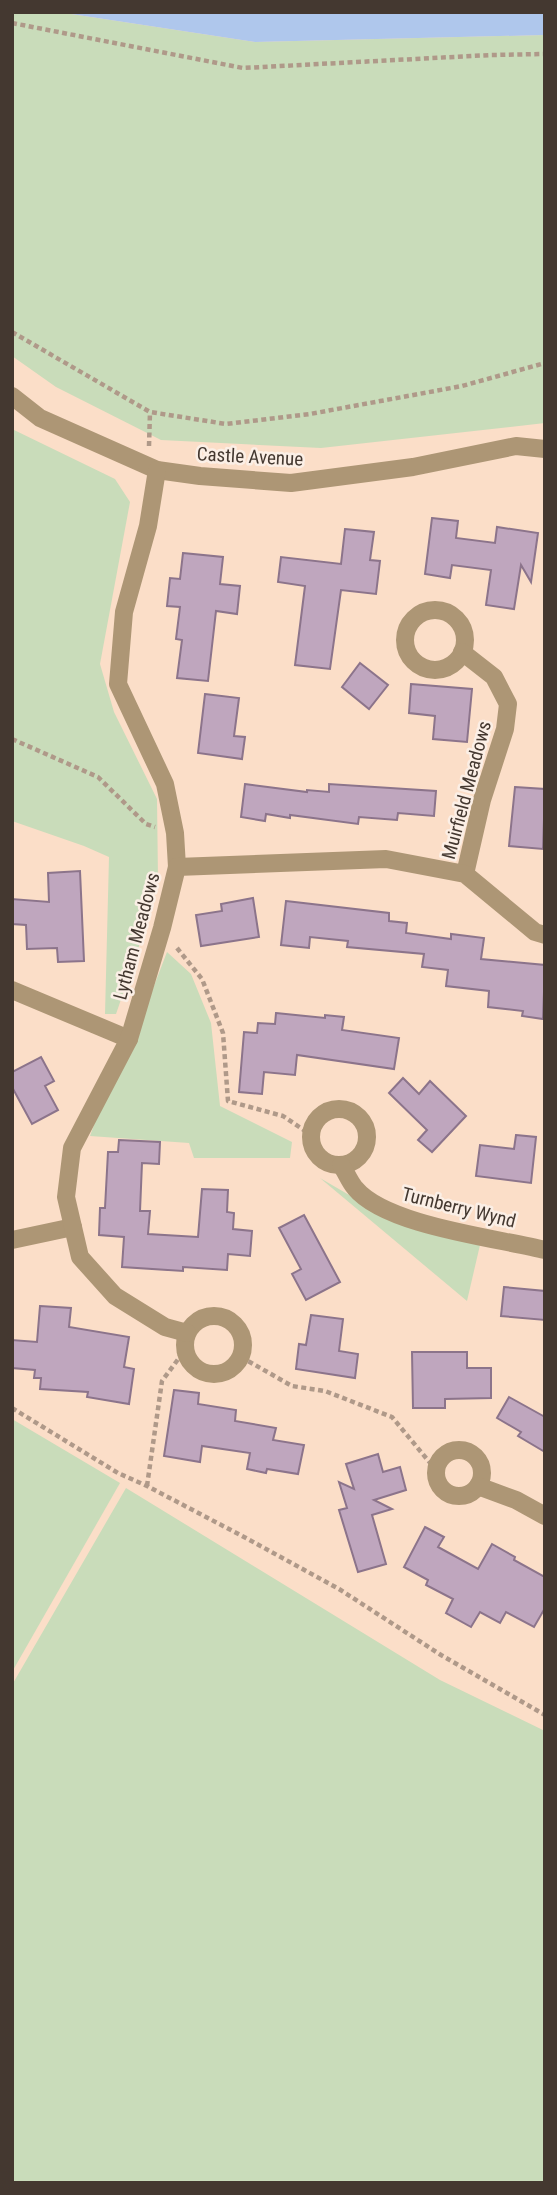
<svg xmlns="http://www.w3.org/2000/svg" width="557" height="2195" viewBox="0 0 557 2195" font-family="'Roboto Condensed',sans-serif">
	<rect width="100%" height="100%" fill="#fbdec8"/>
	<g fill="#c9dcba">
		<path d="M 12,12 L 58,12 L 255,42 L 545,35 L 545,423 L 321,448 L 161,440 L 56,387 L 12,356 Z"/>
		<path d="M 12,429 L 115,479 L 130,502 L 100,664 L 114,712 L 157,799 L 158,880 L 137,953 L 116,1014 L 105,1014 L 109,857 L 84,846 L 12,821 Z"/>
		<path d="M 167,952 L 191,974 L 211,1023 L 220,1106 L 292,1142 L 290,1158 L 194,1158 L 189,1143 L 90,1136 L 102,1103 L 137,1030 Z"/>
		<path d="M 320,1178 L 392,1220 L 480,1245 L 467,1301 Z"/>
		<path d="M 12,1419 L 120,1483 L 12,1672 Z"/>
		<path d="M 126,1488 L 440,1680 L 545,1731 L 545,2183 L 12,2183 L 12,1685 Z"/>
	</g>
	<path fill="#afc7ec" d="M 58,12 L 545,12 L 545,35 L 255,42 Z"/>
	<g fill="#bfa6be" stroke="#8c748b" stroke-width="2">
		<path d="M 432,518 L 458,521 L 456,538 L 495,543 L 497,527 L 538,533 L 531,582 L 521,565 L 514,609 L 486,605 L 491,570 L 452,565 L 450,578 L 425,574 Z"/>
		<path d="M 345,529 L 374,532 L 370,560 L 380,561 L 376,594 L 341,590 L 330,669 L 295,665 L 305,586 L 278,582 L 281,557 L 341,564 Z"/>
		<path d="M 183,553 L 223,557 L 220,584 L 240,586 L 237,614 L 216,611 L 208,681 L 177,678 L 182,640 L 176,639 L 180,607 L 167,606 L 170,578 L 180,579 Z"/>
		<path d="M 360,663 L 388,685 L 369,709 L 342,687 Z"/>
		<path d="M 411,684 L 472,689 L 467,742 L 433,739 L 435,716 L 409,713 Z"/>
		<path d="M 205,694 L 239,698 L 234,736 L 245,737 L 242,759 L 198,753 Z"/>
		<path d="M 245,784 L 307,792 L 307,790 L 329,792 L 329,784 L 436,791 L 434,816 L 398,813 L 397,820 L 359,817 L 358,824 L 290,815 L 290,818 L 266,814 L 265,821 L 241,817 Z"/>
		<path d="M 515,787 L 545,789 L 543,849 L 509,846 Z"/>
		<path d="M 80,871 L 84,961 L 58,962 L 57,948 L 27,949 L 26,925 L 12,924 L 12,899 L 49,902 L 48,873 Z"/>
		<path d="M 253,898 L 259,937 L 201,946 L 196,915 L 222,911 L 221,904 Z"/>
		<path d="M 286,901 L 389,913 L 389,921 L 407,923 L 406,933 L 451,939 L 451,934 L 484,938 L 481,959 L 545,965 L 543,1019 L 522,1016 L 523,1011 L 488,1007 L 489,991 L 446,986 L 448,970 L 422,967 L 424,954 L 347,947 L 348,941 L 310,937 L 309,948 L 281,945 Z"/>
		<path d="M 276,1013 L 325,1018 L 325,1015 L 344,1017 L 342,1030 L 399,1038 L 394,1069 L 297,1055 L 295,1075 L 264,1072 L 262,1094 L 239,1092 L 244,1032 L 257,1033 L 258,1023 L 275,1024 Z"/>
		<path d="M 41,1057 L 54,1081 L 45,1086 L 58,1110 L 32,1124 L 12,1087 L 12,1072 Z"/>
		<path d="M 403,1078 L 419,1094 L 430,1081 L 466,1116 L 432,1152 L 418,1140 L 427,1130 L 389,1093 Z"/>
		<path d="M 516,1135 L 536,1137 L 531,1183 L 476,1176 L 480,1145 L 514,1149 Z"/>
		<path d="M 119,1140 L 160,1142 L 159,1164 L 142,1163 L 140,1211 L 150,1211 L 148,1234 L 198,1237 L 202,1189 L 228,1190 L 227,1212 L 234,1213 L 233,1229 L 252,1231 L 250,1256 L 228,1254 L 227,1270 L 183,1267 L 183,1271 L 122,1267 L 124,1237 L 99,1235 L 100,1208 L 105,1208 L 108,1152 L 118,1152 Z"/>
		<path d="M 304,1215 L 340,1282 L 306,1300 L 292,1274 L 301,1269 L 279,1228 Z"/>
		<path d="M 504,1287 L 545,1291 L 545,1320 L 501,1316 Z"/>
		<path d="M 40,1306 L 71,1308 L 69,1327 L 129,1337 L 124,1367 L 134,1369 L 129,1404 L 87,1397 L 88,1392 L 40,1389 L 41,1378 L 34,1378 L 35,1370 L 12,1368 L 12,1340 L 37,1342 Z"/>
		<path d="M 311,1315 L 343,1319 L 339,1351 L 358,1354 L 355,1378 L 296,1369 L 299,1344 L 306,1345 Z"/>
		<path d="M 412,1352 L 467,1352 L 467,1368 L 491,1368 L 491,1398 L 445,1399 L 445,1408 L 413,1408 Z"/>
		<path d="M 174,1390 L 199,1393 L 198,1404 L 236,1410 L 235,1421 L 276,1428 L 273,1440 L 304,1445 L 298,1474 L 267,1469 L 266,1473 L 247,1469 L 250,1453 L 202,1446 L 200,1462 L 164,1456 Z"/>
		<path d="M 509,1397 L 545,1417 L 545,1452 L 518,1436 L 521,1432 L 497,1418 Z"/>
		<path d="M 378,1454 L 383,1472 L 400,1467 L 406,1490 L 374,1500 L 392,1509 L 372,1515 L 386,1564 L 358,1572 L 339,1510 L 347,1508 L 339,1482 L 354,1489 L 346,1464 Z"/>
		<path d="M 425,1527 L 444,1537 L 438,1547 L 478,1569 L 492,1544 L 515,1557 L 514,1560 L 545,1577 L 545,1608 L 534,1627 L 506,1612 L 500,1623 L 480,1612 L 471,1627 L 446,1613 L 453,1599 L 426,1585 L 428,1580 L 404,1567 Z"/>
	</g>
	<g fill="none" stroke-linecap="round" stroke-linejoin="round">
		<g stroke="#af9989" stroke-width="4.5" stroke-dasharray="5 3.5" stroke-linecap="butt">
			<path d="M 12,23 L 243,68 L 491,55 L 545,54"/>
			<path d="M 12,332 L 150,412 L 226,424 L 310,414 L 462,386 L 545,363"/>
			<path d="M 149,446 L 150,412"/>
			<path d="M 12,739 L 98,777 L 146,824 L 155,827"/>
			<path d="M 177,948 L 202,979 L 223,1033 L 228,1101 L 283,1116 L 311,1135"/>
			<path d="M 241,1357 L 292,1386 L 325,1391 L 392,1417 L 436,1470"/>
			<path d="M 12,1408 L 118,1473 L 147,1486 L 246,1538 L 339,1589 L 441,1655 L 545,1715"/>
			<path d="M 147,1486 L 162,1381 L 179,1358 L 182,1351"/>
		</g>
		<g stroke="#ad9675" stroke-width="18">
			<path d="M 12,396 L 40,418 L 157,470 L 200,476 L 291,483 L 413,467 L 516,446 L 545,449"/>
			<path d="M 157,470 L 148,526 L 124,612 L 118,684 L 165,784 L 175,833 L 177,867"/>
			<circle cx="435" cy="640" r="30"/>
			<path d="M 462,652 L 494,677 L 508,704 L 505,729 L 482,800 L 465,874"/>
			<path d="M 12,990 L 129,1039"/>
			<circle cx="339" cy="1137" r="28"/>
			<path d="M 341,1165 C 346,1172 349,1181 355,1188 C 386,1226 497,1238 545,1250"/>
			<path d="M 12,1240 L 73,1227"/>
			<circle cx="214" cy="1345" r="29"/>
			<path d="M 187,1333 L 165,1327 L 115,1296 L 80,1257 L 66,1197 L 72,1148 L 129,1039 L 162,928 L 177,867 L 386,859 L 465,874 L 535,932 L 545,935"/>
			<circle cx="459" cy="1473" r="23"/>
			<path d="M 478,1486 L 516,1500 L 545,1516"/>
		</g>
	</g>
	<g text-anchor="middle" stroke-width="5" stroke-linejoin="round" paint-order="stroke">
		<g font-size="19" fill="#443830" stroke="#fbefe6">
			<text transform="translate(250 456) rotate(3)" y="7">Castle Avenue</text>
			<text transform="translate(466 790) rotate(-75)" y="7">Muirfield Meadows</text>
			<text transform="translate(136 936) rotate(-75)" y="7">Lytham Meadows</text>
			<text transform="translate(459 1207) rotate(14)" y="7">Turnberry Wynd</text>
		</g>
	</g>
	<rect width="557" height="2195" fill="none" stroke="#443830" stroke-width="28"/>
</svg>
